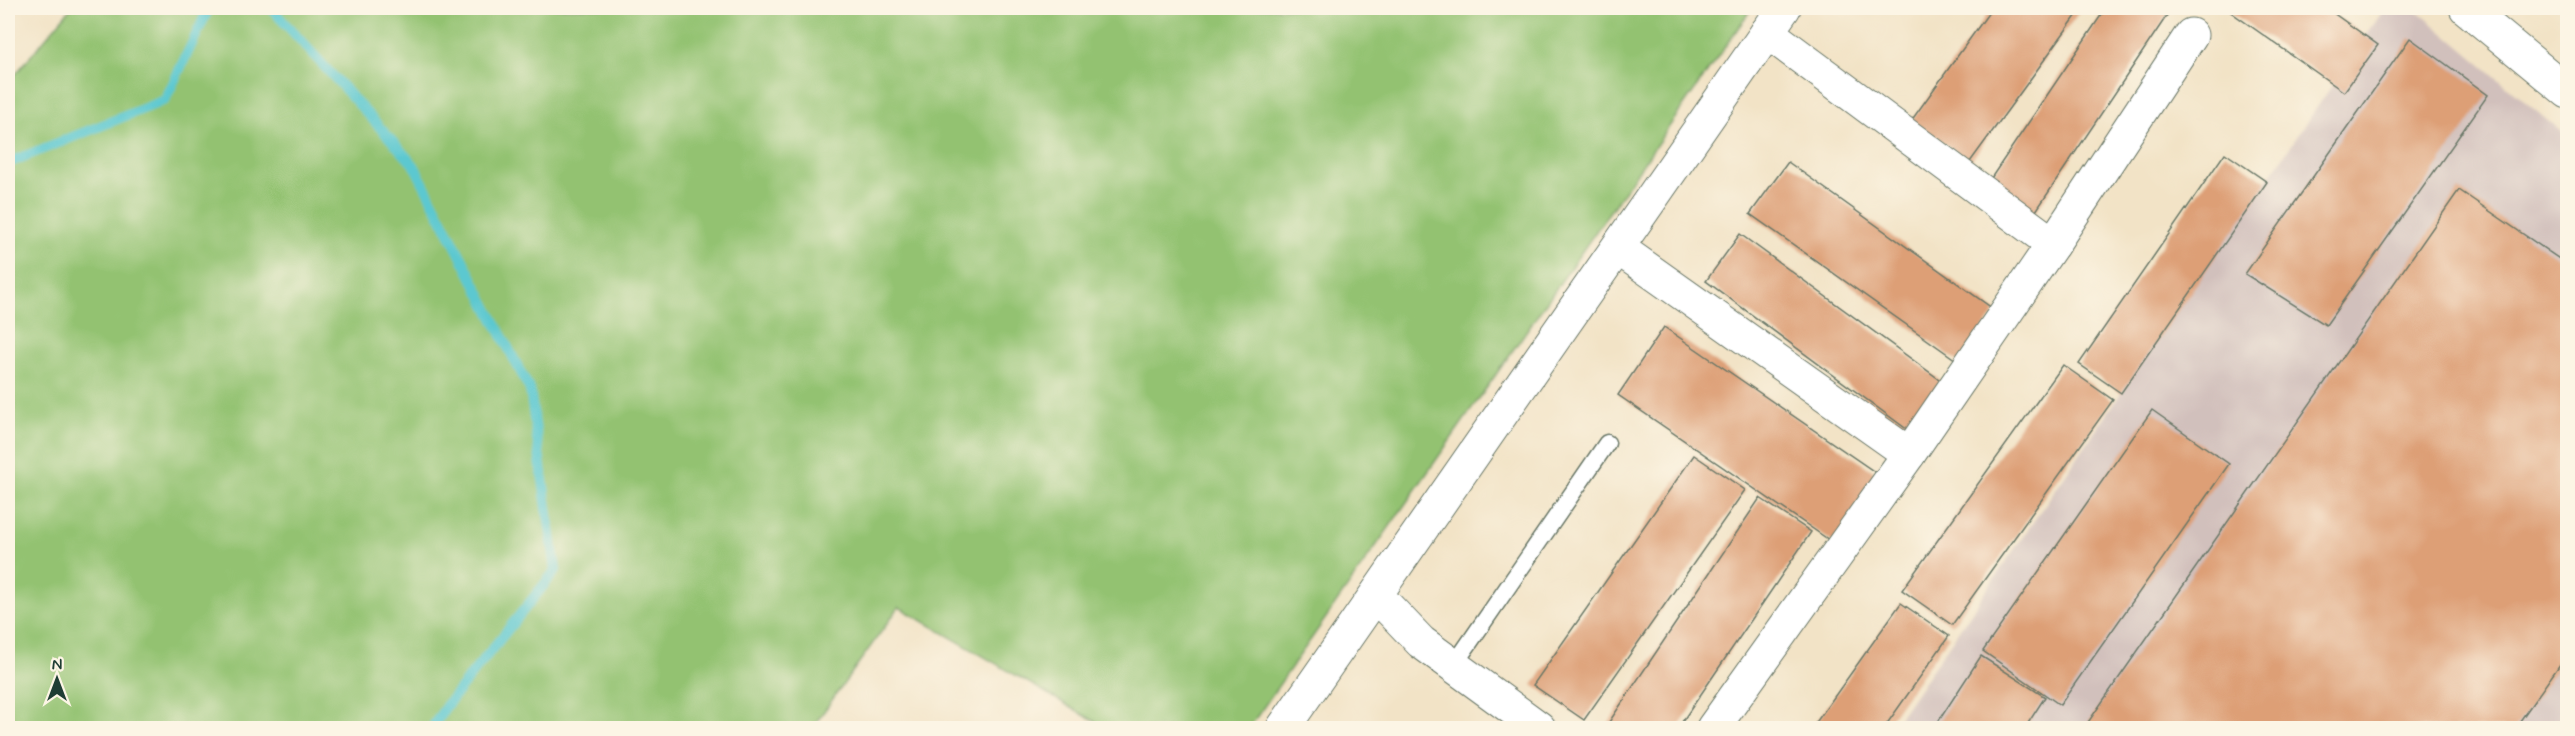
<svg xmlns="http://www.w3.org/2000/svg" width="2575" height="736" viewBox="0 0 2575 736" font-family="Mynerve,sans-serif">
	<rect width="100%" height="100%" fill="#fcf5e5"/>
	<filter id="ink" filterUnits="userSpaceOnUse"><feTurbulence type="fractalNoise" baseFrequency=".0167" numOctaves="2"/><feDisplacementMap in="SourceGraphic" scale="12" xChannelSelector="R" yChannelSelector="G"/><feConvolveMatrix kernelMatrix="1 2 1 2 8 2 1 2 1" color-interpolation-filters="sRGB"/></filter>
	<filter id="wash" filterUnits="userSpaceOnUse"><feTurbulence type="fractalNoise" baseFrequency=".008" numOctaves="4" result="noise"/><feDisplacementMap in="SourceGraphic" scale="24" xChannelSelector="R" yChannelSelector="G"/><feGaussianBlur stdDeviation="1.35" result="paint"/><feColorMatrix in="noise" values="0 0 0 0 0 0 0 0 0 0 0 0 0 0 0 0 0 1.4 0 .05"/><feComposite in="paint" operator="in"/></filter>
	<g filter="url(#wash)">
		<rect width="100%" height="100%" fill="#f2e3c6"/>
		<path fill="#d1c0bc" d="M 2385,8 L 2414,8 L 2567,137 L 2567,728 L 1892,728 Z"/>
		<path fill="#93c271" stroke="#598052" stroke-width="1.5" d="M 71,8 L 1752,8 L 1249,728 L 1106,728 L 899,607 L 812,728 L 8,728 L 8,83 Z"/>
		<g fill="none" stroke-linecap="round" stroke-linejoin="round">
			<g stroke="#5bc8d0" stroke-width="10">
				<path d="M 271,8 L 414,165 L 530,390 L 556,570 L 446,706 L 432,728"/>
				<path d="M 8,163 L 165,100 L 209,8"/>
			</g>
		</g>
		<g id="blocks">
			<g fill="#dd9f76">
				<path d="M 1992,8 L 2082,8 L 1970,162 L 1911,121 Z"/>
				<path d="M 2106,8 L 2172,8 L 2034,214 L 1987,184 Z"/>
				<path d="M 2225,8 L 2326,8 L 2378,45 L 2344,92 Z"/>
				<path d="M 2410,38 L 2488,95 L 2326,325 L 2245,274 Z"/>
				<path d="M 2225,153 L 2267,182 L 2121,393 L 2079,364 Z"/>
				<path d="M 1788,162 L 1996,311 L 1959,362 L 1750,214 Z"/>
				<path d="M 2459,190 L 2568,265 L 2568,653 L 2515,728 L 2084,728 Z"/>
				<path d="M 1740,234 L 1947,385 L 1912,433 L 1706,281 Z"/>
				<path d="M 1664,327 L 1882,477 L 1835,544 L 1618,395 Z"/>
				<path d="M 2063,365 L 2113,400 L 1952,625 L 1902,590 Z"/>
				<path d="M 2152,410 L 2229,464 L 2060,705 L 1983,651 Z"/>
				<path d="M 1694,455 L 1745,490 L 1584,720 L 1533,685 Z"/>
				<path d="M 1760,498 L 1811,532 L 1678,728 L 1605,728 Z"/>
				<path d="M 1901,603 L 1949,636 L 1884,728 L 1812,728 Z"/>
				<path d="M 1981,656 L 2045,697 L 2025,728 L 1934,728 Z"/>
			</g>
		</g>
	</g>
	<g filter="url(#ink)">
		<use href="#blocks" fill-opacity="0" stroke="#697767" stroke-width="1.5"/>
		<g fill="none" stroke-linecap="round" stroke-linejoin="round">
			<g stroke="#697767" stroke-width="19">
				<path id="service" d="M 1454,665 L 1607,443"/>
			</g>
			<g stroke="#697767" stroke-width="35">
				<g id="minor">
					<path d="M 2466,8 L 2568,92"/>
					<path d="M 1767,32 L 2053,244"/>
					<path d="M 1618,248 L 1909,454"/>
					<path d="M 1377,596 L 1421,642 L 1539,728"/>
					<path d="M 1283,728 L 1784,8"/>
					<path d="M 1713,728 L 1909,454 L 2053,244 L 2191,35"/>
				</g>
			</g>
			<use href="#service" stroke="#fff" stroke-width="16"/>
			<use href="#minor" stroke="#fff" stroke-width="33"/>
		</g>
	</g>
	<rect width="2575" height="736" fill="none" stroke="#fcf5e5" stroke-width="30"/>
	<g transform="translate(57 679)" stroke="#fcf5e5" stroke-width="4.5" paint-order="stroke">
	<path d="M0-4.5L10 22L0 15L-10 22Z" fill="#1f3d34"/>
	<text y="-9" font-size="16" font-weight="bold" text-anchor="middle" fill="#1f3d34">N</text>
	</g>
</svg>
